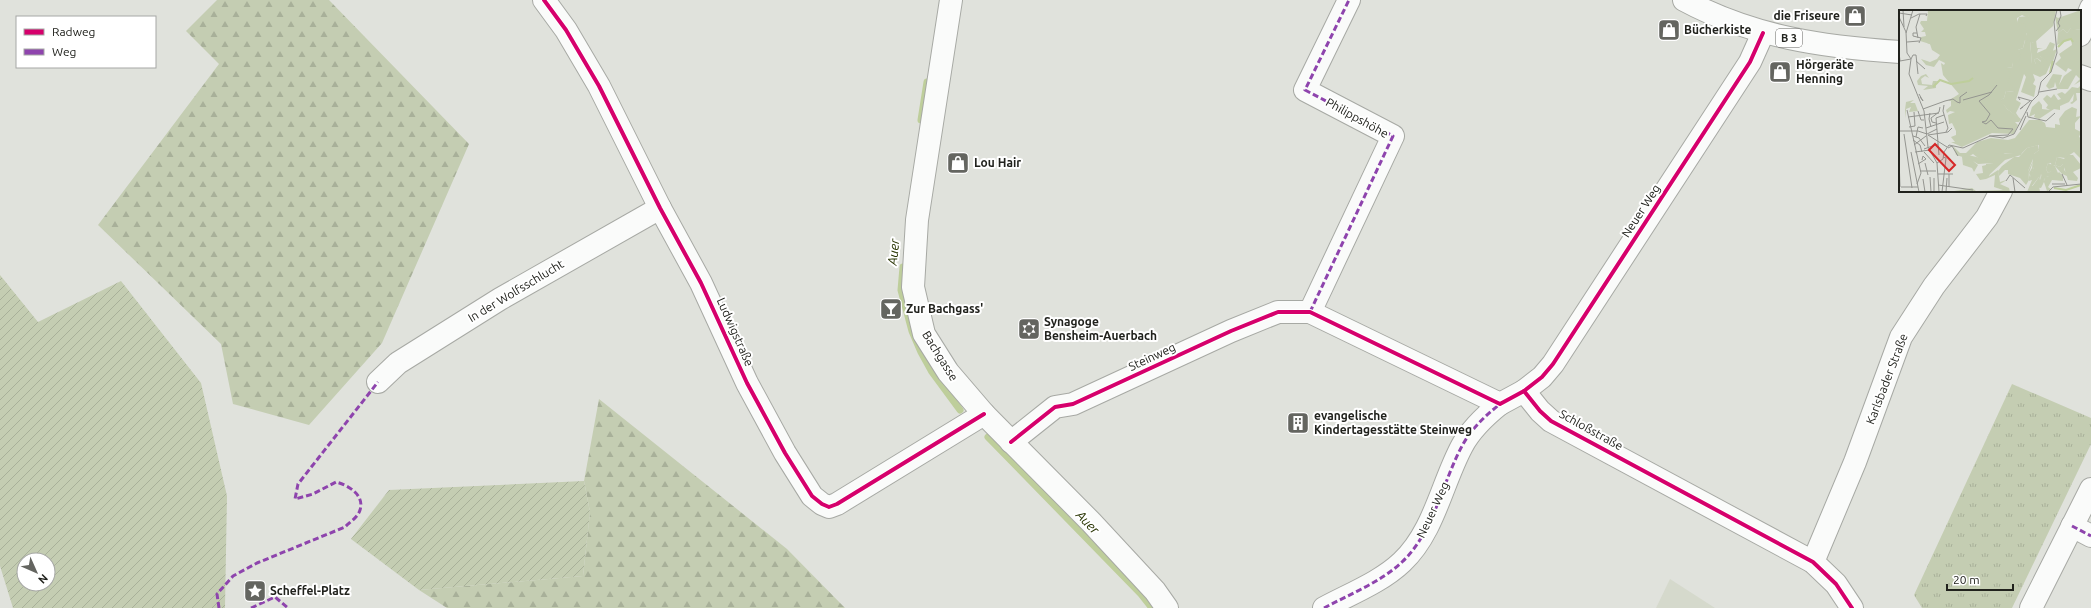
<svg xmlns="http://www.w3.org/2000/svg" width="2091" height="608" viewBox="0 0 2091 608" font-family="Ubuntu,sans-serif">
	<defs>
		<pattern id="forest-firs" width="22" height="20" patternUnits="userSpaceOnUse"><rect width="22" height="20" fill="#c4cdb2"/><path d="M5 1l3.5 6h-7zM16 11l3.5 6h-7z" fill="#a8b099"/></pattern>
		<pattern id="park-tufts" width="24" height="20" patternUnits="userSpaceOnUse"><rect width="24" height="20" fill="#c4cdb2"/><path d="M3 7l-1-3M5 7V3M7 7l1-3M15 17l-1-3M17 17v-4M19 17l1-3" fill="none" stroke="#a8b099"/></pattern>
		<pattern id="garden-furrows" width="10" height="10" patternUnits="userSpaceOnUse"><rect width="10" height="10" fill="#c4cdb2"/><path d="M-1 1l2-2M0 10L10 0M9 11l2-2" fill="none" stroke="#a8b099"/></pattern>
	</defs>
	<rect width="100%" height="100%" fill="#e0e2dc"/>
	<path fill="#d5d9cc" d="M 1670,579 L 1715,608 L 1656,608 Z"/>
	<g fill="url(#forest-firs)">
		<path d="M 217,0 L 329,0 L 469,144 L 382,343 L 309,425 L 233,404 L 221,344 L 98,225 L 219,64 L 186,31 Z"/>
		<path d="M 599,399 L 787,549 L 845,608 L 447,608 L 419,590 L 583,576 L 590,512 L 584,481 Z"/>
	</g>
	<path fill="url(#park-tufts)" d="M 2012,384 L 2091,418 L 2091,444 L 2012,608 L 1922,608 L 1914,595 Z"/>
	<g fill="url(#garden-furrows)" fill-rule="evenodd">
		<path d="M 0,275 L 38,322 L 121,281 L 201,383 L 227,496 L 225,608 L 13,608 L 0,566 ZM 24,560 L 48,560 L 48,584 L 24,584 Z"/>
		<path d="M 584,481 L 590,512 L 583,576 L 419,590 L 351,539 L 389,490 Z"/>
	</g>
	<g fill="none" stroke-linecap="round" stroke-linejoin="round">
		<g stroke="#bece9b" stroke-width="7">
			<path d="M 921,120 L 927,82"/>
			<path d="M 903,267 L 901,290 L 912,331 L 921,352 L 932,372 L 960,410"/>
			<path d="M 988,437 L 1141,594 L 1152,608"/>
		</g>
		<g stroke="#a7a9a4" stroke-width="24">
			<g id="minor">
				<path d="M 544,0 L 566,30 L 599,86 L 660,208 L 701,283 L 747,383 L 785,453 L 812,496 L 822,504 L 829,507 L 837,504 L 984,414"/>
				<path d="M 2080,35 L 2091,8"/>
				<path d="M 1310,312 L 1393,136 L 1305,90 L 1349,0"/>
				<path d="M 378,382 L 398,363 L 500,299 L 660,208"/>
				<path d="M 1524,391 L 1542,377 L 1553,364 L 1750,62 L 1763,33"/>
				<path d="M 1011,442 L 1055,407 L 1073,404 L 1231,331 L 1278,312 L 1310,312 L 1500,404 L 1524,391 L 1540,411 L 1551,421 L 1813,562 L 1836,584 L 1852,608"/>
				<path d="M 2072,526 L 2091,536"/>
				<path d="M 1813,562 L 1855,462 L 1901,337 L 1934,286 L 1987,217 L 2001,191"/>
				<path d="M 1324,608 C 1350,594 1381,582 1402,562 C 1434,532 1442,483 1462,446 C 1471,429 1485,416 1500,404"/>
				<path d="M 2031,608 L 2091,489"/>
			</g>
		</g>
		<g stroke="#a7a9a4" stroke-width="24">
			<g id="major">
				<path d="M 951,0 L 917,220 L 913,287 L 924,334 L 948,372 L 984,414 L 1091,522 L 1155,591 L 1167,608"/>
				<path d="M 1684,0 C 1753,37 1823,47 1900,52"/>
				<path d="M 2080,76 L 2091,80"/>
			</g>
		</g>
		<use href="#minor" stroke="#fafbfa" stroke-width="22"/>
		<use href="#major" stroke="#fafbfa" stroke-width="22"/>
		<g stroke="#8e44ad" stroke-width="3" stroke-dasharray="6 3" stroke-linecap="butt">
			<path d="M 1310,312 L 1393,136 L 1305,90 L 1349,0"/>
			<path d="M 2072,526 L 2091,536"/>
			<path d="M 219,608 L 217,594 L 233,576 L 257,563 L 345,527 C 350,522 358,517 360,510 C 365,495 348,485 336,482 L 313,494 L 295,499 L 298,484 L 378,382"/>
			<path d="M 251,608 L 275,597 L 288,608"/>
			<path d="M 1324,608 C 1350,594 1381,582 1402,562 C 1434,532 1442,483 1462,446 C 1471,429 1485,416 1500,404"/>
		</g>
		<g stroke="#fff" stroke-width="6">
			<g id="cycleway">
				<path d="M 544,0 L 566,30 L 599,86 L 660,208 L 701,283 L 747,383 L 785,453 L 812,496 L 822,504 L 829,507 L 837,504 L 984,414"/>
				<path d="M 1524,391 L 1542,377 L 1553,364 L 1750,62 L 1763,33"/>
				<path d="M 1011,442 L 1055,407 L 1073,404 L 1231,331 L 1278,312 L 1310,312 L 1500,404 L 1524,391 L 1540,411 L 1551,421 L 1813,562 L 1836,584 L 1852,608"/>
			</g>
		</g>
		<use href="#cycleway" stroke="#d6006c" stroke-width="4"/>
	</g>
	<defs>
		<g id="shop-square" transform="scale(1.15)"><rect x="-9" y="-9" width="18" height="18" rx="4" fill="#646560" stroke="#fff"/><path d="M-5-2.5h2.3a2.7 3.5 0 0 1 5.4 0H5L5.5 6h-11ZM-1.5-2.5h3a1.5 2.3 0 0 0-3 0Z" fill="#fff"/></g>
		<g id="bar-square" transform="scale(1.15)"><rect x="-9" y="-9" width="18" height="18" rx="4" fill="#646560" stroke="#fff"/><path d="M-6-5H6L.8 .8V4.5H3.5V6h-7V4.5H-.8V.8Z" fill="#fff"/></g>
		<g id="synagogue-square" transform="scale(1.15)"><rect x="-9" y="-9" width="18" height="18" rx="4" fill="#646560" stroke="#fff"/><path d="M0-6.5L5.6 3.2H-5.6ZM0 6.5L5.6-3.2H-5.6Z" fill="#fff"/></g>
		<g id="building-square" transform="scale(1.15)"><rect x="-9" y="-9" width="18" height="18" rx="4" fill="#646560" stroke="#fff"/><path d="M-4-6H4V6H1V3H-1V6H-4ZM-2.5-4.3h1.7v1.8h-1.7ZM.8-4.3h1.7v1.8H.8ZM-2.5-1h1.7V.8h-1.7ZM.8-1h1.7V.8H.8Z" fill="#fff"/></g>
		<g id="sight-square" transform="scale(1.15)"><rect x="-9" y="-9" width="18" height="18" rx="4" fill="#646560" stroke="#fff"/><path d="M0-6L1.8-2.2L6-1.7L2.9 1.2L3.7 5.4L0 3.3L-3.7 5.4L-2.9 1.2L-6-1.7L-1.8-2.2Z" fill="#fff"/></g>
	</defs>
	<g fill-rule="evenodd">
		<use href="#shop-square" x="1855" y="16"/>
		<use href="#shop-square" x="1669" y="30"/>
		<use href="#shop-square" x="1780" y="72"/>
		<use href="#shop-square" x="958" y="163"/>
		<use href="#bar-square" x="891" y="309"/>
		<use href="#synagogue-square" x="1029" y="329"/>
		<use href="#building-square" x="1298" y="423"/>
		<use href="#sight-square" x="255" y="591"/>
	</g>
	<g text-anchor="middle" stroke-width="4" stroke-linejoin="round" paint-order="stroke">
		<rect fill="#fff" stroke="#646461" stroke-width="1" x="1776" y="29" width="26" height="18" rx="3"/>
		<g font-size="11" font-weight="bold" fill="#21221d">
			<text x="1789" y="42">B 3</text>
		</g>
		<g font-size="12" font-weight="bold" fill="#21221d" stroke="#fff" text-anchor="start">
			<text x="1840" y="20" text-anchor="end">die Friseure</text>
			<text x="1684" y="34">Bücherkiste</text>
			<text x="1796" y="69">Hörgeräte<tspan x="1796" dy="14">Henning</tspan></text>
			<text x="974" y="167">Lou Hair</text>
			<text x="906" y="313">Zur Bachgass'</text>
			<text x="1044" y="326">Synagoge<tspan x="1044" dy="14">Bensheim-Auerbach</tspan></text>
			<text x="1314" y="420">evangelische<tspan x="1314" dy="14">Kindertagesstätte Steinweg</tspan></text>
			<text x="270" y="595">Scheffel-Platz</text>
		</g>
		<g font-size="12" fill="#21221d" stroke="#fff">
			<text transform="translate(1357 118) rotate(29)" y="4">Philippshöhe</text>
			<text transform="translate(1641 211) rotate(-57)" y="4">Neuer Weg</text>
			<text transform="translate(516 291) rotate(-31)" y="4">In der Wolfsschlucht</text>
			<text transform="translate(735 332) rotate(66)" y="4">Ludwigstraße</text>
			<text transform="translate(940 356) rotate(58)" y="4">Bachgasse</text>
			<text transform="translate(1152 357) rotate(-25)" y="4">Steinweg</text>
			<text transform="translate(1887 379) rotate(-69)" y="4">Karlsbader Straße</text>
			<text transform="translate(1591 430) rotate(29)" y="4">Schloßstraße</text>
			<text transform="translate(1433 510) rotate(-65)" y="4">Neuer Weg</text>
		</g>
		<g font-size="13" font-style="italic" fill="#273300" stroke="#fff">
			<text transform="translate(893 252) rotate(-84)" y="5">Auer</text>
			<text transform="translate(1088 522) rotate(46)" y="5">Auer</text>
		</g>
	</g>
	<g transform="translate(1899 10)">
		<rect width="182" height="182" fill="#e0e2dc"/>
		<path d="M 120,0 L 157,0 L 154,16 L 135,33 L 131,32 L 133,54 L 137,54 L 135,50 L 138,48 L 142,52 L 148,52 L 141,46 L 158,39 L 151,61 L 152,53 L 147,64 L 141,67 L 134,64 L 136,70 L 134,74 L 137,76 L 135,87 L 122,82 L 127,67 L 125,64 L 117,90 L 122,93 L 117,103 L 121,109 L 108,99 L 101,90 L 105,88 L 107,81 L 115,82 L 107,72 L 108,58 L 114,57 L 113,53 L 119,40 L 124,38 L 128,24 L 118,12 L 120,7 L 130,6 ZM 182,0 L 182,19 L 176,20 L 177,24 L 174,26 L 170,24 L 172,18 L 168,23 L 164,19 L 159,23 L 156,6 L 159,8 ZM 27,64 L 30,68 L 26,66 L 22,69 L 23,74 L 33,75 L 34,71 L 41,71 L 37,72 L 37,78 L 24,80 L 29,76 L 19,75 L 18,71 L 22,66 ZM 15,90 L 11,93 L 16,93 L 19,101 L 10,102 L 12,97 L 7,99 L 7,108 L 6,100 L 7,92 ZM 139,135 L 140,140 L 135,144 L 135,157 L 132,167 L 130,163 L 133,158 L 134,149 L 129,161 L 130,170 L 127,175 L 121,168 L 109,164 L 109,160 L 106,160 L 100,166 L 99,161 L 103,156 L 115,147 L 120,147 L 128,138 ZM 168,145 L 174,145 L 182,155 L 182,158 L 174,162 L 179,168 L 178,171 L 169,170 L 164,154 L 161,157 L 156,155 L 158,147 L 165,149 ZM 149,153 L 156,156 L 159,163 L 160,162 L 164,166 L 164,171 L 153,170 L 149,177 L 153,180 L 148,181 L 145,172 L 142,178 L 133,177 L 140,167 L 141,170 L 143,164 L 145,171 L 147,166 L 151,167 L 153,161 L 149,163 L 147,159 Z" fill="#c4cdb2"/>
		<path d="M 29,0 L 120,0 L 130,5 L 129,8 L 123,5 L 118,8 L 118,12 L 126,14 L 129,32 L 126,30 L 124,38 L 119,40 L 122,46 L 120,51 L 113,53 L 114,57 L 108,58 L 112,65 L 108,72 L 113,75 L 116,82 L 107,81 L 105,88 L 102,90 L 108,99 L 122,109 L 120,112 L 116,112 L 119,115 L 115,124 L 93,123 L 63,137 L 52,132 L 56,132 L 52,127 L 57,125 L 57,121 L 53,113 L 50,114 L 49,105 L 56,102 L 51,101 L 48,103 L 47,100 L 52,96 L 52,91 L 49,91 L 60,84 L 44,65 L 42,53 L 45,55 L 46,53 L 40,50 L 35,57 L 27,55 L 22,49 L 31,52 L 38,49 L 41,45 L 33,40 L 31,34 L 21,31 L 22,27 L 27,26 L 26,22 L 22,22 L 25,19 L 21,13 L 22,11 L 28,11 ZM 172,18 L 175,20 L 182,19 L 182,71 L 175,75 L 181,69 L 177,65 L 169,79 L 158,79 L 156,72 L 155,77 L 150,79 L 147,76 L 154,64 L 163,65 L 160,75 L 165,66 L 173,60 L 169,58 L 167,62 L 156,54 L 162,48 L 160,44 L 173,35 L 172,29 L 158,35 L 159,23 L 164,19 L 168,23 ZM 131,30 L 134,33 L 137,30 L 138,38 L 144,38 L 139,39 L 138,43 L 147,39 L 151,32 L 156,34 L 152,47 L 141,46 L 151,53 L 147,57 L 143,57 L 140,54 L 142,51 L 138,48 L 135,50 L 137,54 L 133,54 ZM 182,75 L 182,83 L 177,83 L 178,90 L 173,94 L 171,93 L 174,91 L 175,84 L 170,92 L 161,96 L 161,100 L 155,99 L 140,109 L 135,107 L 136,104 L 130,107 L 133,97 L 140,91 L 143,95 L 143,99 L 151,100 L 147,98 L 149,95 L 144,89 L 148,85 L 152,88 L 155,84 L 159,90 L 162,89 L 158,84 L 163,82 L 166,84 L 173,77 L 179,78 ZM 173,97 L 178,99 L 177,107 L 182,106 L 176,113 L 176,119 L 182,122 L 180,127 L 182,128 L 182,149 L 175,142 L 166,148 L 158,147 L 156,155 L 161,157 L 165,153 L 165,160 L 168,163 L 168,166 L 163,164 L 155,155 L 153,159 L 152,153 L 149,153 L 147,159 L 149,163 L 154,160 L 155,164 L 153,168 L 147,166 L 149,169 L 146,168 L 145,172 L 142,164 L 141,170 L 140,167 L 133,176 L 140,176 L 141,182 L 128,182 L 133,170 L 130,171 L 129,161 L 135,149 L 130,163 L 131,167 L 135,157 L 135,144 L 140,140 L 140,135 L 128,138 L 123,143 L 106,143 L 94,151 L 83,151 L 74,144 L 67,148 L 57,145 L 54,136 L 61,143 L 67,143 L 78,132 L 92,128 L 109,130 L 116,128 L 130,110 L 141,110 L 146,113 L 147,117 L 156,118 L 156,114 L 161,115 L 160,109 L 166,101 ZM 94,153 L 90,166 L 99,160 L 101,172 L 104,171 L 108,170 L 101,174 L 110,178 L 111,182 L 55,181 L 73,178 L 77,181 L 104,180 L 95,177 L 96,165 L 87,169 L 87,154 Z" fill="#c4cdb2"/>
		<path d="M 28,21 L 38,26 L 42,34 L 40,38 L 28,33 L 32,29 L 28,27 ZM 117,139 L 123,143 L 122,145 L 106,150 L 89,166 L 89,158 L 94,153 L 79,154 L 74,151 L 79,155 L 75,162 L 73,158 L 64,155 L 63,147 L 69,145 L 94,151 L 96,144 L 114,143 ZM 87,155 L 87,169 L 81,170 L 77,164 L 84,163 L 83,156 Z" fill="#c4cdb2"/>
		<path fill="none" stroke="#bece9b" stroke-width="2" d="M 159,37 L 165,31 L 172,29 L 174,32M 151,63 L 154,51M 34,77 L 41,70 L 52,74 L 70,71 L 74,68M 155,178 L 167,180 L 182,175"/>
		<path fill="none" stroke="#949590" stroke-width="1" d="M 4,0 L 5,17M 0,3 L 13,5M 0,7 L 7,22 L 8,43 L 12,49 L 10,64 L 25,101 L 29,137 L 38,153 L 40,182M 12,8 L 20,4 L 28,4 L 27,6M 157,21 L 161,16 L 159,13 L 162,6 L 161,0M 7,23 L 14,0M 18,23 L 14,23 L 14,26 L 22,28 L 20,33M 19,28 L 17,17 L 21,4M 8,32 L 20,31M 0,42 L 1,51 L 12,49 L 14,45M 14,45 L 17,45 L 19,64M 17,51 L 26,59M 98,75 L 90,85 L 80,91 L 91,104 L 87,111 L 83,112 L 87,114 L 92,110 L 99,118 L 114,119M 140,82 L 158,79M 20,84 L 24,91 L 21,87M 64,90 L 93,82M 121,90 L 119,87 L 133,91M 58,92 L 61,93 L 61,87 L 68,82M 45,95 L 44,101 L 49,118 L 47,122M 124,97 L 121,99 L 131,91M 24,99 L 46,91 L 54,89 L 58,92M 8,100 L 22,163 L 18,174M 19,101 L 22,110 L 25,110M 128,102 L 129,107 L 147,111 L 156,103M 31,103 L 30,109 L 32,117M 9,107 L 40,103M 37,113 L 33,112 L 32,108 L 40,102 L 41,97M 10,117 L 16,116 L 15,102M 27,118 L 45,112M 121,120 L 127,106M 0,121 L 19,121 L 28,124 L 38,119M 5,124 L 13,178M 29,125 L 49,122 L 53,118M 29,125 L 48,137M 14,126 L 20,128 L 26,136M 90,126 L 109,125 L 114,119M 17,127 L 19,117 L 24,118M 14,130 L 21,135 L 23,142M 15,135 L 27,126M 49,138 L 53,136 L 59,146M 25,139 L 39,134M 12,142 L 20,182M 16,142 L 31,140M 25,142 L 35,153M 40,145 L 37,108 L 45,105M 0,148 L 1,177M 26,153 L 29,165M 38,153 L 44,149 L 45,142 L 50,135 L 64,138 L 91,126 L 104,128 L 115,124 L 132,92 L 139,85 L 142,72 L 152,62 L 158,43 L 155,12 L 158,0M 19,154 L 27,149 L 24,146 L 23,150M 21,161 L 37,161M 39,164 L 54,164M 50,164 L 50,177M 163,164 L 168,175M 31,167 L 32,182M 35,168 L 35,182M 114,168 L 116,182M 24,169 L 26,182M 107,171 L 111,165 L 126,178M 153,174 L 166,174M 39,175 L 74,180M 2,177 L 19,177M 43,182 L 47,148 L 44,147M 47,182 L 48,168M 149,182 L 154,177 L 182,174"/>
		<path fill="#d62828" fill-opacity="0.15" stroke="#d62828" stroke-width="2" d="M 36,134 L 56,155 L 50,161 L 30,140 Z"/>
		<rect width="182" height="182" fill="none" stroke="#21221d" stroke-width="2"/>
	</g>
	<rect x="16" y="16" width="140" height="52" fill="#ffffff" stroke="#a6a7a5"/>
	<rect x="24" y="29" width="20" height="6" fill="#d6006c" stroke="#a6a7a5"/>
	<text x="52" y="36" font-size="12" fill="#21221d">Radweg</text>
	<rect x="24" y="49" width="20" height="6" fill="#8e44ad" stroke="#a6a7a5"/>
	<text x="52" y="56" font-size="12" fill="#21221d">Weg</text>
	<g transform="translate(36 572) rotate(135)"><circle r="19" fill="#ffffff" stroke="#a6a7a5"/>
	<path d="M0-3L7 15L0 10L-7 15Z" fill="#646560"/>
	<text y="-6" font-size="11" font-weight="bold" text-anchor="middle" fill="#21221d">N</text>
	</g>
	<path d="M1947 584v6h66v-6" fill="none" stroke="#21221d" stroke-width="2"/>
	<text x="1953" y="584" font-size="12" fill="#21221d" stroke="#ffffff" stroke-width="3" paint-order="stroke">20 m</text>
</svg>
